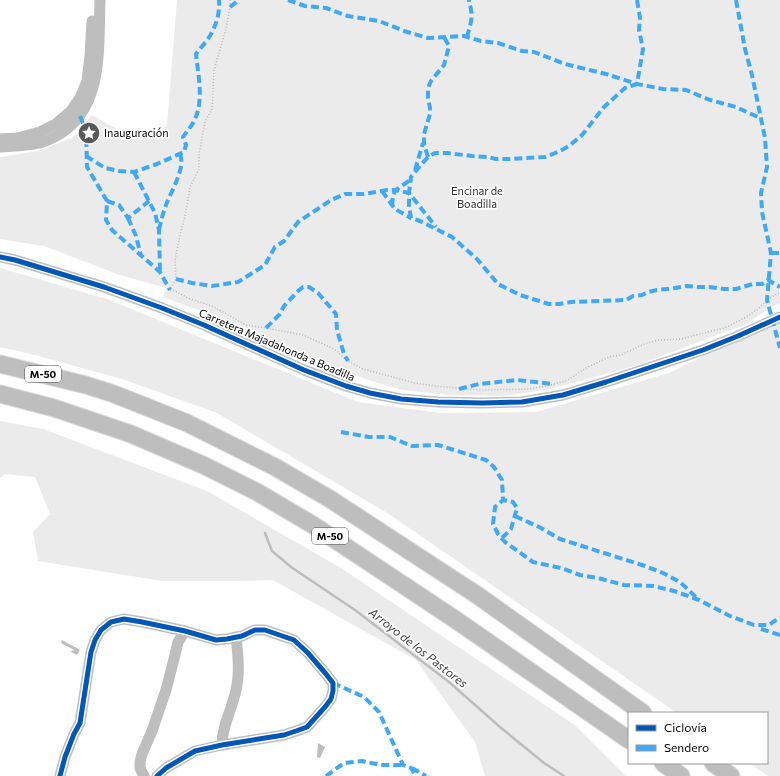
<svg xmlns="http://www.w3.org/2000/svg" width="780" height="776" viewBox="0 0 780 776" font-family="Commissioner,sans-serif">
	<rect width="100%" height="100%" fill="#fff"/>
	<g fill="#ebebeb">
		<path d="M 177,0 L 780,0 L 780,303 L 769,308 L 758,316 L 745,325 L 730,330 L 638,365 L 550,389 L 504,396 L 450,395 L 403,390 L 371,381 L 320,362 L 282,345 L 264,335 L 242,326 L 163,297 L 166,288 L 117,274 L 44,246 L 0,239 L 0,157 L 38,151 L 72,138 L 92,115 L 134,139 L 157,134 L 167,125 Z"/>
		<path d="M 0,268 L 107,299 L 358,402 L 440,413 L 536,412 L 669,373 L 780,318 L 780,776 L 768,776 L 749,763 L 767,763 L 767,713 L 677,713 L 389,514 L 217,413 L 125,380 L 39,356 L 0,347 Z"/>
		<path d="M 0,421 L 43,429 L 207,491 L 341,568 L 576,726 L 626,776 L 485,776 L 475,742 L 416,660 L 273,580 L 240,581 L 162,581 L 38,561 L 33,532 L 50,514 L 35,477 L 5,474 L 0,478 Z"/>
	</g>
	<g fill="#bdbdbd">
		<path d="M 62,640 L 80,650 L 77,655 L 71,652 L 72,650 L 73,651 L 74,650 L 61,643 Z"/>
		<path d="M 318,743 L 325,747 L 320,758 L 317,757 Z"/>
	</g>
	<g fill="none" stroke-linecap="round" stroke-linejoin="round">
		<path stroke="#bdbdbd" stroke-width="2.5" d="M 265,533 L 272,551 L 291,567 L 355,610 L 449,682 L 500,727 L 544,763 L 564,776"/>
		<g stroke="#dbdbdb" stroke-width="19">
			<g id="highway">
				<path d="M 0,364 L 86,385 L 114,394 L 187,423 L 275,467 L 330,499 L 477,595 L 643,713"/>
				<path d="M 0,394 L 54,408 L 131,434 L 203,465 L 257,492 L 313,525 L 456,620 L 629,740"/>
				<path d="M 663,763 L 681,776"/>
				<path d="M 713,763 L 731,776"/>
			</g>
		</g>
		<path stroke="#b9b9b9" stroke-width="1.5" stroke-dasharray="1 2" stroke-linecap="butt" d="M 230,0 L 230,7 L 226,29 L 214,70 L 212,110 L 205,121 L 199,155 L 199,169 L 190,187 L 185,216 L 180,235 L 175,260 L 176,279 L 170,290 L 175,291 L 188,298 L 214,307 L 246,325 L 266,328 L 303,335 L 334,349 L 348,361 L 363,369 L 415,383 L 443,387 L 480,390 L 530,389 L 551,385 L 568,380 L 586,368 L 609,357 L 621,355 L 644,344 L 659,340 L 681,339 L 727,327 L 746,317 L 758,309 L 767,300 L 780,292"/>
		<g stroke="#bebebe" stroke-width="11">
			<path d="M 0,139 L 17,138 L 40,132 L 56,124 L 71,111 L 80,98 L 87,81 L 90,56 L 92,21"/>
			<path d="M 0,147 C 13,146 34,146 46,141 C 105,118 98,53 100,0"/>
			<path d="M 0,257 L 15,260 L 104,287 L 162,308 L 204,325 L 304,370 L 346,386 L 370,393 L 401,399 L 438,402 L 482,403 L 522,402 L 563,395 L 606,382 L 703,350 L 738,336 L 780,317"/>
			<path d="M 222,745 C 222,725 232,710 236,690 C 240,673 238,654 236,637"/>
			<path d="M 60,776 L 65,757 L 74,734 L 80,723 L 91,652 L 95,640 L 101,630 L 111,622 L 124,619 L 142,622 L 185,631 L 216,640 L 227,639 L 242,636 L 255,630 L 265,630 L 294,640 L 308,653 L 326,674 L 333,683 L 333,691 L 331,699 L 325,707 L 307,727 L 296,731 L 284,735 L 222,745 L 195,751 L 166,768 L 157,776"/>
			<path d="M 144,776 L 140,768 L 140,762 L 142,754 L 152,731 L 166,690 L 175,655 L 178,642 L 185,631"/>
		</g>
		<use href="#highway" stroke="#bebebe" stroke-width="17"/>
		<g stroke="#3fa9f5" stroke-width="4" stroke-dasharray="8 4" stroke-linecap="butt">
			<path d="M 288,0 L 305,6 L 326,8 L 348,16 L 379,21 L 404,31 L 428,38 L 464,36 L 481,41 L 498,43 L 522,51 L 534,52 L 565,64 L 606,74 L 637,84 L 663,89 L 686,90 L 710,100 L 736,107 L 760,118"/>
			<path d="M 637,0 L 640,18 L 639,30 L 643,49 L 637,84 L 625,88 L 604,107 L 582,135 L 569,146 L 558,152 L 545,157 L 509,159 L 496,159 L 488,157 L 472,156 L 447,153 L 435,153 L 428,157 L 420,166 L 411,177 L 409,193 L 409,206 L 411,218 L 420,221 L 452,237 L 477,259 L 498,284 L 520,295 L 549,304 L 559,304 L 571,302 L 626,300 L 633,296 L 642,295 L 648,292 L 657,290 L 675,288 L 687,286 L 697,287 L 709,287 L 724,289 L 736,289 L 753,284 L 762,284 L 768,280 L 780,287"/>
			<path d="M 736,0 L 745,49 L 752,75 L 765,138 L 767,167 L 761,193 L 762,212 L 771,253 L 767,300 L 780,348"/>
			<path d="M 230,7 L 239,0"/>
			<path d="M 467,37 C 469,29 473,19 471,10 C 471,7 469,4 469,0"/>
			<path d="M 80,116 L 86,131 L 87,167 L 107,201 L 106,220 L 112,230 L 160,272 L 170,290"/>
			<path d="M 86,156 L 105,168 L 119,171 L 134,172 L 157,164 L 184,152 L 186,145 L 183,137 C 187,131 192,126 195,119 C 204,99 198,75 196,54 C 199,50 202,46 206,42 C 215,29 220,16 219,0"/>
			<path d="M 428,157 L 424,144 L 424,134 L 430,114 L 430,108 L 428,98 L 428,88 L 431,81 L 444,65 L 449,46 L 444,37"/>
			<path d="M 415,170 L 423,143"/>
			<path d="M 134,172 L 155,213 L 159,230 L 160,272"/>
			<path d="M 382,191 L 395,209 L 411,218"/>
			<path d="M 107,201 L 119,205 L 128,218 L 149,201"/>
			<path d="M 392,206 L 393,195 L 396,190 L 409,193 L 436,227"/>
			<path d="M 128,218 L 136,236 L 141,256"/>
			<path d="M 159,230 C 161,221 163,213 166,205 C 171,191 186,168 180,154"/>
			<path d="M 771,253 L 780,253"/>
			<path d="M 176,279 L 192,283 L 212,286 L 238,282 L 265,265 L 275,247 L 284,241 L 298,222 L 331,200 L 345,194 L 364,194 L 387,190 L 396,190 L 410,180"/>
			<path d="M 266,328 L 280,314 L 284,306 L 298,291 L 303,287 L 309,287 L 318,293 L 336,314 L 337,330 L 344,354 L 348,361"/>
			<path d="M 459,389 L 479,384 L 517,380 L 553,384"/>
			<path d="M 341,432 L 369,437 L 390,437 L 412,446 L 438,445 L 486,460 L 494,467 L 502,480 L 503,500"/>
			<path d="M 515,516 L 541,528 L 560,539 L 645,566 L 663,573 L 680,582 L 697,598"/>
			<path d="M 502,538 L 511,529 L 517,508 L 513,502 L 503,500 L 495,507 L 493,524 L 498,534 L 505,542 L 533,562 L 561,568 L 580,575 L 598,578 L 624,585 L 653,586 L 674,591 L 699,600 L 730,616 L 754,625 L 769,625 L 780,617"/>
			<path d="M 761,629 L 780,635"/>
			<path d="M 333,683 L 364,697 L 379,712 L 403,765 L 411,768 L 416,776"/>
			<path d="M 412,768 L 426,776"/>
			<path d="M 326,776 L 344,763 L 362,761 L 381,765 L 403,765"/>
		</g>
		<g stroke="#fff" stroke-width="8">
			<g id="cycleway">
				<path d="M 0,257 L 15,260 L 104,287 L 162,308 L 204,325 L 304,370 L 346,386 L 370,393 L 401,399 L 438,402 L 482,403 L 522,402 L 563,395 L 606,382 L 703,350 L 738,336 L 780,317"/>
				<path d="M 60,776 L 65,757 L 74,734 L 80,723 L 91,652 L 95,640 L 101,630 L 111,622 L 124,619 L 142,622 L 185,631 L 216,640 L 227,639 L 242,636 L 255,630 L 265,630 L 294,640 L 308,653 L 326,674 L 333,683 L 333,691 L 331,699 L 325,707 L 307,727 L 296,731 L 284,735 L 222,745 L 195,751 L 166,768 L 157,776"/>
			</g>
		</g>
		<use href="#cycleway" stroke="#0057b8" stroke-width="5"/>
	</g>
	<defs>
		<g id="sight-disc" transform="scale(1.15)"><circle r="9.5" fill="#595959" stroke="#fff"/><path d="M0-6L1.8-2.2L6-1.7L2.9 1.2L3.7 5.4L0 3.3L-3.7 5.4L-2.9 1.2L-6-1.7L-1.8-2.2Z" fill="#fff"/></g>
	</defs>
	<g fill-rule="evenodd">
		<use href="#sight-disc" x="89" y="133"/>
	</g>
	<g text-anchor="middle" stroke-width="3.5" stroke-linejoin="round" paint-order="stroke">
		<g fill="#fff" stroke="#4c4c4c" stroke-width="1">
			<rect x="25" y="366" width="36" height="16" rx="3"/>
			<rect x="312" y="528" width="36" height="16" rx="3"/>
		</g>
		<g font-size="10" font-weight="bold" fill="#000">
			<text x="43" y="378">M-50</text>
			<text x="330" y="540">M-50</text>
		</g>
		<g font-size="11" fill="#000" stroke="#fff" text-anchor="start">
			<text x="104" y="137">Inauguración</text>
		</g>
		<g font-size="11" fill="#313131" stroke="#fff">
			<text x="477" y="195">Encinar de<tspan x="477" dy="13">Boadilla</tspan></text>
		</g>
		<g font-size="11" fill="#000" stroke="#fff">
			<text transform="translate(277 345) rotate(23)" y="4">Carretera Majadahonda a Boadilla</text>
		</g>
		<g font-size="12" font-style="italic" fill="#424242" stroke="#fff">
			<text transform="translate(418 648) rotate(38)" y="4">Arroyo de los Pastores</text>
		</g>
	</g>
	<rect x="628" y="712" width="140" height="52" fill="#ffffff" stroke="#999999"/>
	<rect x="636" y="725" width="20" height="6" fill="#0057b8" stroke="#999999"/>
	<text x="664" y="732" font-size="12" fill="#000000">Ciclovía</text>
	<rect x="636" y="745" width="20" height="6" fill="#3fa9f5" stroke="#999999"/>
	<text x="664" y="752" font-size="12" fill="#000000">Sendero</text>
</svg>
